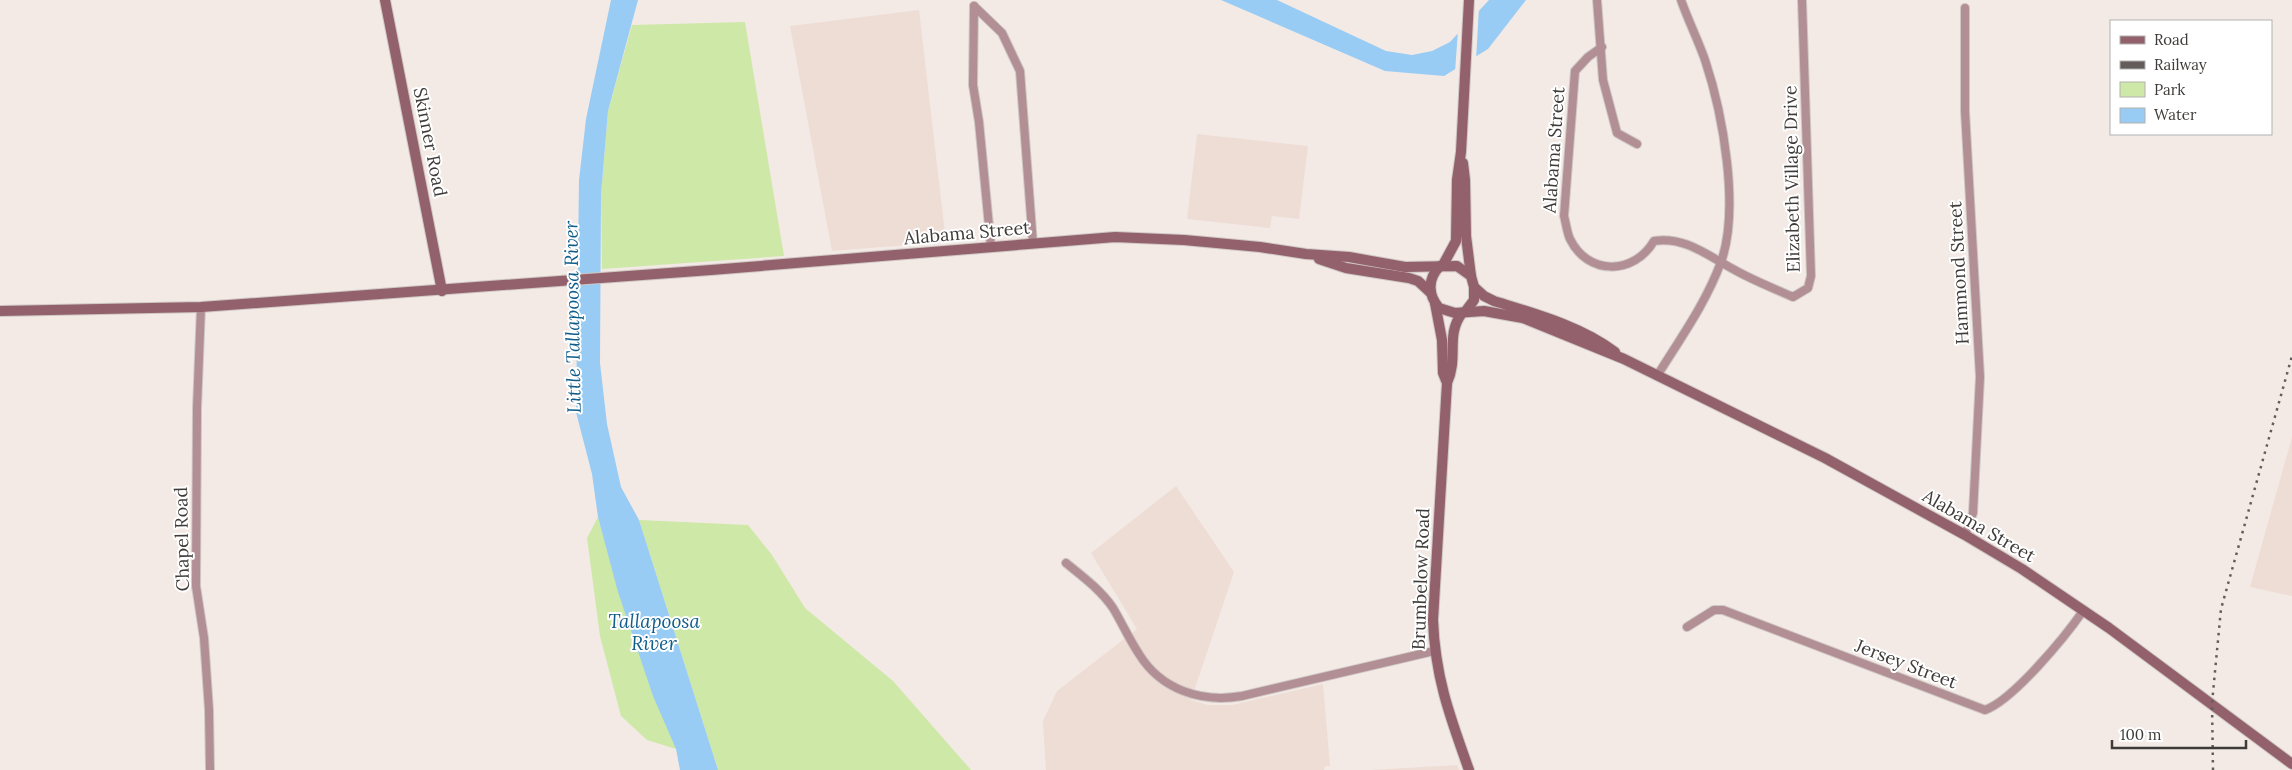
<svg xmlns="http://www.w3.org/2000/svg" width="2292" height="770" viewBox="0 0 2292 770" font-family="Lora,serif">
	<rect width="100%" height="100%" fill="#f3eae6"/>
	<g fill="#eeddd5">
		<path d="M 919,10 L 946,242 L 832,251 L 790,26 Z"/>
		<path d="M 1197,134 L 1308,146 L 1299,219 L 1272,216 L 1270,228 L 1187,219 Z"/>
		<path d="M 2292,437 L 2292,596 L 2250,587 Z"/>
		<path d="M 1176,486 L 1234,572 L 1191,700 L 1208,705 L 1232,705 L 1323,684 L 1330,766 L 1325,766 L 1324,770 L 1046,770 L 1043,721 L 1057,691 L 1137,629 L 1091,553 Z"/>
		<path d="M 1457,765 L 1459,770 L 1371,770 Z"/>
	</g>
	<g fill="#cee8a7">
		<path d="M 745,22 L 784,256 L 602,269 L 601,195 L 608,111 L 632,25 Z"/>
		<path d="M 598,517 C 620,596 644,674 676,749 L 647,740 L 621,716 L 600,636 L 587,538 Z"/>
		<path d="M 639,520 L 748,525 L 772,555 L 805,608 L 893,681 L 971,770 L 718,770 Z"/>
	</g>
	<g fill="#98ccf4">
		<path d="M 611,0 L 638,0 L 608,111 L 601,195 L 600,363 L 607,424 L 621,487 L 639,520 L 718,770 L 680,770 L 676,749 L 653,696 L 618,592 L 598,517 L 592,474 L 576,412 L 579,180 L 586,119 Z"/>
		<path d="M 1221,0 L 1277,0 L 1386,51 L 1412,55 L 1432,51 L 1450,42 L 1489,0 L 1526,0 L 1488,49 L 1444,76 L 1385,71 Z"/>
	</g>
	<path fill="#f3eae6" d="M 1479,7 L 1476,60 L 1455,72 L 1458,30 Z"/>
	<g fill="none" stroke-linecap="round" stroke-linejoin="round">
		<g stroke="#cfc7c3" stroke-width="10">
			<g id="street">
				<path d="M 1597,0 L 1603,80 L 1617,133 L 1637,144"/>
				<path d="M 974,6 L 1002,33 L 1020,71 L 1033,244"/>
				<path d="M 974,6 L 973,85 L 979,122 L 991,247"/>
				<path d="M 1965,8 L 1965,111 L 1980,377 L 1973,513 L 1965,535"/>
				<path d="M 1602,47 L 1588,57 L 1575,71 L 1564,216 C 1566,223 1567,233 1570,239 C 1588,276 1634,275 1654,241 C 1684,236 1707,255 1733,269 C 1752,280 1773,288 1793,297 L 1808,288 L 1811,276 L 1802,0"/>
				<path d="M 201,307 L 197,408 L 196,586 L 204,638 L 209,710 L 210,770"/>
				<path d="M 1657,376 C 1680,339 1706,303 1721,262 C 1740,209 1723,114 1705,60 C 1698,40 1688,20 1681,0"/>
				<path d="M 1066,563 C 1082,576 1101,590 1113,608 C 1122,623 1129,639 1139,654 C 1161,690 1202,703 1242,696 L 1434,651"/>
				<path d="M 1687,627 L 1714,610 L 1723,610 L 1985,710 C 2013,700 2065,637 2083,611"/>
			</g>
		</g>
		<g stroke="#cfc7c3" stroke-width="12">
			<g id="secondary">
				<path d="M 385,0 L 442,291"/>
				<path d="M 1463,163 L 1465,180 L 1466,236 L 1471,276"/>
				<path d="M 1319,259 L 1346,268 L 1409,278 L 1418,281 L 1431,293"/>
				<path d="M 1443,265 L 1456,241 L 1457,180 L 1461,152 L 1469,0"/>
				<path d="M 1440,266 C 1427,279 1428,295 1439,308 L 1455,313 L 1484,311 L 1523,318 L 1624,359 L 1825,458 L 1965,535 L 2022,569 L 2109,628 L 2292,764"/>
				<path d="M 1474,287 L 1484,296 L 1494,301 C 1536,314 1580,326 1615,352"/>
				<path d="M 1435,303 L 1442,340 L 1443,373 L 1447,383"/>
				<path d="M 0,311 L 201,307 L 711,270 L 1115,237 L 1184,240 L 1260,247 L 1306,254 L 1349,257 L 1405,267 L 1457,266 L 1471,276 L 1474,287 L 1474,300 L 1465,312"/>
				<path d="M 1462,313 C 1445,336 1459,357 1447,383 L 1433,620 C 1435,677 1450,717 1469,770"/>
			</g>
		</g>
		<use href="#street" stroke="#b28e95" stroke-width="8"/>
		<use href="#secondary" stroke="#93616c" stroke-width="10"/>
		<path stroke="#625d5b" stroke-width="2.5" stroke-dasharray="2.5 5" stroke-linecap="butt" d="M 2213,770 L 2212,703 L 2221,609 L 2292,356"/>
	</g>
	<g text-anchor="middle" stroke-width="4" stroke-linejoin="round" paint-order="stroke">
		<g font-size="18" fill="#3e3b39" stroke="#fff">
			<text transform="translate(430 142) rotate(79)" y="6">Skinner Road</text>
			<text transform="translate(1554 150) rotate(-86)" y="6">Alabama Street</text>
			<text transform="translate(1792 179) rotate(-91)" y="6">Elizabeth Village Drive</text>
			<text transform="translate(967 233) rotate(-5)" y="6">Alabama Street</text>
			<text transform="translate(1959 273) rotate(-93)" y="6">Hammond Street</text>
			<text transform="translate(1979 526) rotate(30)" y="6">Alabama Street</text>
			<text transform="translate(182 539) rotate(-91)" y="6">Chapel Road</text>
			<text transform="translate(1421 579) rotate(-88)" y="6">Brumbelow Road</text>
			<text transform="translate(1906 664) rotate(21)" y="6">Jersey Street</text>
		</g>
		<g font-size="19" font-style="italic" fill="#105d8c" stroke="#fff">
			<text transform="translate(572 317) rotate(-91)" y="7">Little Tallapoosa River</text>
			<text x="654" y="628">Tallapoosa<tspan x="654" dy="22">River</tspan></text>
		</g>
	</g>
	<rect x="2110" y="20" width="162" height="115" fill="#ffffff" stroke="#b2b1b0"/>
	<rect x="2120" y="36" width="25" height="8" fill="#93616c" stroke="#b2b1b0"/>
	<text x="2154" y="45" font-size="15" fill="#3e3b39">Road</text>
	<rect x="2120" y="61" width="25" height="8" fill="#625d5b" stroke="#b2b1b0"/>
	<text x="2154" y="70" font-size="15" fill="#3e3b39">Railway</text>
	<rect x="2120" y="82" width="25" height="15" fill="#cee8a7" stroke="#b2b1b0"/>
	<text x="2154" y="95" font-size="15" fill="#3e3b39">Park</text>
	<rect x="2120" y="108" width="25" height="15" fill="#98ccf4" stroke="#b2b1b0"/>
	<text x="2154" y="120" font-size="15" fill="#3e3b39">Water</text>
	<path d="M2112 740v8h134v-8" fill="none" stroke="#3e3b39" stroke-width="2.5"/>
	<text x="2120" y="740" font-size="15" fill="#3e3b39" stroke="#ffffff" stroke-width="4" paint-order="stroke">100 m</text>
</svg>
